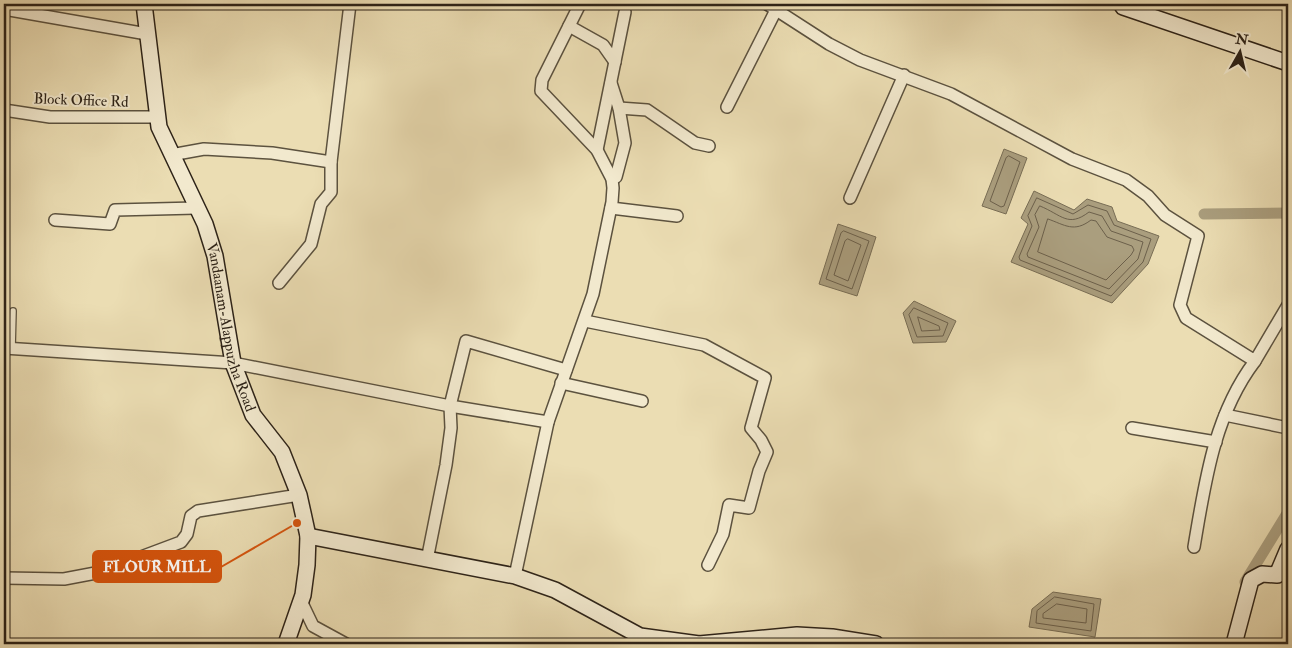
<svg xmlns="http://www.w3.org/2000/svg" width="1292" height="648" viewBox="0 0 1292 648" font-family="'IM FELL Double Pica',serif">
	<rect width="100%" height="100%" fill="#ebddb3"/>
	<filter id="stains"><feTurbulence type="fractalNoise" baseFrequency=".004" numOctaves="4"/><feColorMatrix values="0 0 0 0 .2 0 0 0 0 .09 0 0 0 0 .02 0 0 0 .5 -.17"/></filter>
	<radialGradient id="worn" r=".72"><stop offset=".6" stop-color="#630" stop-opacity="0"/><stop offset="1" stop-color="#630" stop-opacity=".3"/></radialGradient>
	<g fill="#aa9e7e" stroke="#786d55">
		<path d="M 1004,149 L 1027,158 L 1006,214 L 982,206 Z"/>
		<path d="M 1034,191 L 1074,210 L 1087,199 L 1112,207 L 1117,221 L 1159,236 L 1148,264 L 1112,303 L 1011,262 L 1028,224 L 1021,218 Z"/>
		<path d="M 838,224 L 876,237 L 857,296 L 819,284 Z"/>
		<path d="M 914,301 L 956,321 L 946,342 L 913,343 L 903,313 Z"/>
		<path d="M 1053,592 L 1101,599 L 1095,637 L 1029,627 L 1032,609 Z"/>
	</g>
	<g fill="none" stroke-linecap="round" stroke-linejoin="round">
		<g stroke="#6c604b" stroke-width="1">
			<path d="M 1009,156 L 1020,162 L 1004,206 L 1001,207 L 990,201 L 1006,158 Z"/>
			<path d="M 1037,198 L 1073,214 L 1088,205 L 1107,211 L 1114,225 L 1151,239 L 1143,262 L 1111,296 L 1020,260 L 1019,257 L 1032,226 L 1028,216 Z"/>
			<path d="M 1040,206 C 1062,215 1068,228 1089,212 L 1102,216 L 1111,231 L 1143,242 L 1138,259 L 1109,289 L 1028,257 L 1027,254 L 1039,227 L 1035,215 Z"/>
			<path d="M 1048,219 C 1065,225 1074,233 1091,220 L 1096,221 L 1107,237 L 1132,246 L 1134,250 L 1131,255 L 1106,280 L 1038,252 Z"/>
			<path d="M 844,231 L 869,241 L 852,289 L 826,279 L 841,233 Z"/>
			<path d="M 848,239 L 861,245 L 848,281 L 834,275 L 845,241 Z"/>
			<path d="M 914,308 L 948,323 L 943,336 L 917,337 L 909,315 Z"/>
			<path d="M 918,317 L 939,326 L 940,330 L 922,331 Z"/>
			<path d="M 1055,597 L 1094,604 L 1091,631 L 1036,623 L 1037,611 Z"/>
			<path d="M 1057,604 L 1087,609 L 1086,623 L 1043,618 L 1043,614 Z"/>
		</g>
		<g stroke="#aa9e7e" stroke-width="11">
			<path d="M 1204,214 L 1288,213"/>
			<path d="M 1245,582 L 1288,512"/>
		</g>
		<g stroke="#5c523f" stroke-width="8">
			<path id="lane" d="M 12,349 L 13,311"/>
		</g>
		<g stroke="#5c523f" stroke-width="14">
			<g id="street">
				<path d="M 767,4 L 829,44 L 860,60 L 951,94 L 1072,159 L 1126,180 L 1148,196 L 1165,215 L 1198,236 L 1180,305 L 1186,318 L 1255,361 L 1288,305"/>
				<path d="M 4,9 L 147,34"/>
				<path d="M 569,26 L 603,45 L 615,62"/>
				<path d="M 611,83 L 619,108 L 625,143 L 616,177 L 612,179"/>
				<path d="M 727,107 L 776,10"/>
				<path d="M 619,108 L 647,110 L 695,143 L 709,146"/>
				<path d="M 4,110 L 50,117 L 158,117"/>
				<path d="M 597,150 L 625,12"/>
				<path d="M 171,155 L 204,149 L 272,153 L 331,162"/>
				<path d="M 850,198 L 904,75"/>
				<path d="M 611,208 L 677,216"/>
				<path d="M 55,220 L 110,224 L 115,210 L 196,208"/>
				<path d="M 279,283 L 311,244 L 321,204 L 331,192 L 331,162 L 350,4"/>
				<path d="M 585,321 L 704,345 L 765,378 L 751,428 L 761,440 L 767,452 L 759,471 L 749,508 L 729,505 L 723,534 L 708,565"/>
				<path d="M 4,348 L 233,363 L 450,406 L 548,422"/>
				<path d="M 561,383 L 642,401"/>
				<path d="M 1225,415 L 1288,428"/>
				<path d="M 1132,428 L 1216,442"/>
				<path d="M 1194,547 C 1205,482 1214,415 1255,361"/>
				<path d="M 427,560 L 446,465 L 451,428 L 450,406 L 466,341 L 566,370"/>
				<path d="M 515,576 L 548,422 L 593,294 L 612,202 L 613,188 L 612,179 L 597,150 L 541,91 L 542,80 L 580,4"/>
				<path d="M 4,578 L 64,579 L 101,572 L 181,542 L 187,534 L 191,516 L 198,511 L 299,495"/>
				<path d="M 301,601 L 313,626 L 346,644"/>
			</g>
		</g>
		<g stroke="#2d2318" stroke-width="18">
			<g id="secondary">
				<path id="s1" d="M 144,4 L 159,127 L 205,224 L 215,256 L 233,363 L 253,415 L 282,452 L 299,495 L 303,513 L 308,536 L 307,565 L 303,595 L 286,644"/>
				<path d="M 1124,4 L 1123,7 L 1288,63"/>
				<path d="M 308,536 L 515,576 L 555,590 L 640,636 L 699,644 L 797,635 L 832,637 L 876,644"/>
				<path d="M 1234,644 L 1251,580 L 1262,574 L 1277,575 L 1288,549"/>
			</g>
		</g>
		<use href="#lane" stroke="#f2e9ce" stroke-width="5.5"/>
		<use href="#street" stroke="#f2e9ce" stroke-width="11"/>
		<use href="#secondary" stroke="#f2e9ce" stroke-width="15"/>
	</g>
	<g text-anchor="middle" stroke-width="4" stroke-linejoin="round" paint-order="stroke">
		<g font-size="15" fill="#2d2318" stroke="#f2e9ce">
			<text transform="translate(81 100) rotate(2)" y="5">Block Office Rd</text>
			<text dy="5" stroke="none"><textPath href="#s1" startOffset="338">Vandaanam-Alappuzha Road</textPath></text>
		</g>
	</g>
	<path fill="none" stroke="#d5540d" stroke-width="2" d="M297 523L221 567"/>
	<circle fill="#d5540d" stroke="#f2e9ce" stroke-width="2" cx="297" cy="523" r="5"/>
	<rect fill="#d5540d" stroke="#d5540d" stroke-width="2" x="93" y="551" width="128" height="31" rx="5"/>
	<g font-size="16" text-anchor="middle" font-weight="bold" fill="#fff">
		<text x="157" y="572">FLOUR MILL</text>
	</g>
	<rect width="1292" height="648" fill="none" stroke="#ebddb3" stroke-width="20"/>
	<rect x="5" y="5" width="1282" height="638" fill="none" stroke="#2d2318" stroke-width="2.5"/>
	<rect x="10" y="10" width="1272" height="628" fill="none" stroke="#2d2318"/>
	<g transform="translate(1240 52) rotate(8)" stroke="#f2e9ce" stroke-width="4" paint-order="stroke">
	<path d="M0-4L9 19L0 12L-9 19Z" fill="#2d2318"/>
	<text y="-8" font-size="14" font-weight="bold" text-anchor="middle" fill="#2d2318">N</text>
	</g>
	<rect width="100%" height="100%" filter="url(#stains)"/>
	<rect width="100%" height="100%" fill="url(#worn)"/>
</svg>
